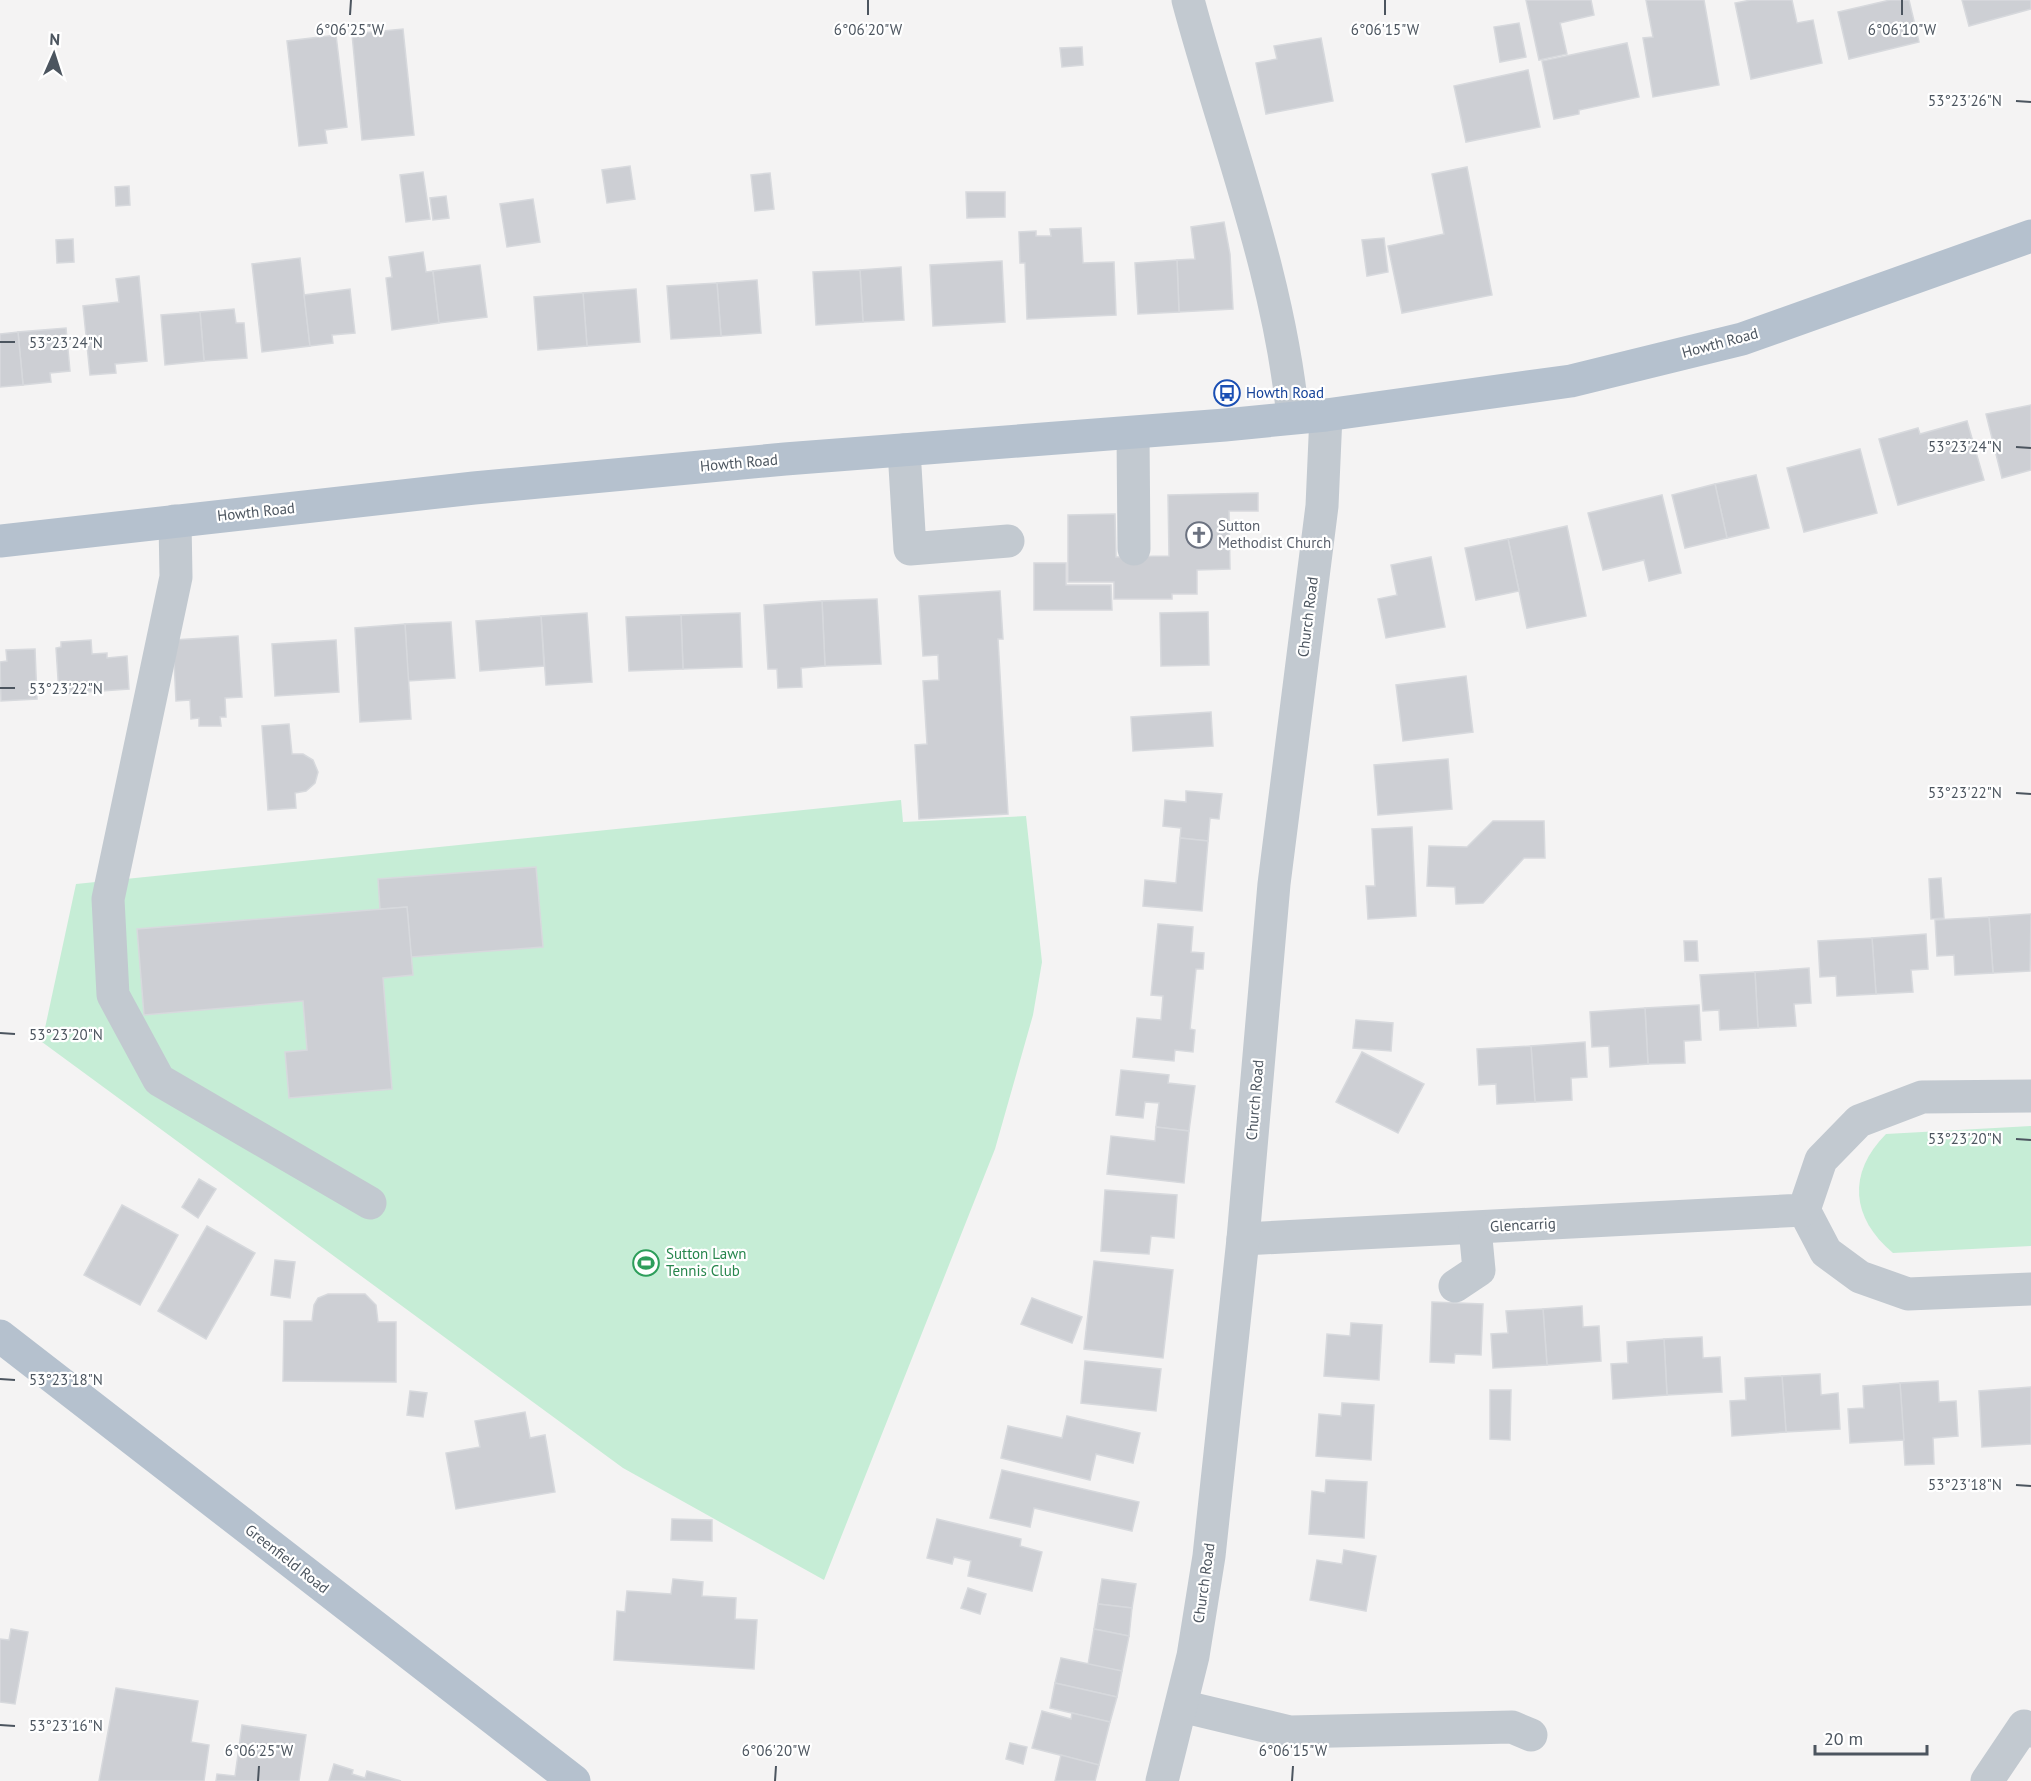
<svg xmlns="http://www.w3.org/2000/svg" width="2031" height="1781" viewBox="0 0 2031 1781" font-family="'PT Sans',sans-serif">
	<rect width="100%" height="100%" fill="#f4f3f3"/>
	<g fill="#c6edd6">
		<path d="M 901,800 L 903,822 L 1026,816 L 1042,962 L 1033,1015 L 995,1149 L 824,1580 L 623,1468 L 42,1042 L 76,884 Z"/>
		<path d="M 2031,1126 L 2031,1246 L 1893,1253 C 1851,1218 1847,1173 1886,1134 Z"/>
	</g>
	<g fill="#cdcfd4" stroke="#d7d9dd" stroke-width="1.5">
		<path d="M 1526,0 L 1591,0 L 1594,15 L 1560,23 L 1567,54 L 1539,60 Z"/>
		<path d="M 1646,0 L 1704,0 L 1719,85 L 1653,97 L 1643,38 L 1653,37 Z"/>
		<path d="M 1751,0 L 1792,0 L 1797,23 L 1813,20 L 1822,63 L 1751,79 L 1735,3 Z"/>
		<path d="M 1890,0 L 1909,0 L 1919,42 L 1849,59 L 1838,12 Z"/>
		<path d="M 1962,0 L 2031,0 L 2031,9 L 1969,26 Z"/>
		<path d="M 1519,23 L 1526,57 L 1500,62 L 1494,27 Z"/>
		<path d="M 403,29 L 414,135 L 362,140 L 352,34 Z"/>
		<path d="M 336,35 L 347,127 L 325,130 L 327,143 L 299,146 L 287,41 Z"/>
		<path d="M 1321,38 L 1333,101 L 1266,114 L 1256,63 L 1277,59 L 1274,46 Z"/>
		<path d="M 1627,43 L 1639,97 L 1579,110 L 1579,114 L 1554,119 L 1542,61 Z"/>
		<path d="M 1082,47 L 1083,65 L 1062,67 L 1060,48 Z"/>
		<path d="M 1528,70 L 1540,127 L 1466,142 L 1454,86 Z"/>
		<path d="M 630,166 L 635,199 L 607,203 L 602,170 Z"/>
		<path d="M 1467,167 L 1492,295 L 1402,313 L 1388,246 L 1444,234 L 1432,174 Z"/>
		<path d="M 423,172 L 430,219 L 406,222 L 400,175 Z"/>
		<path d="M 770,173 L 774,209 L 755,211 L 751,175 Z"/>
		<path d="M 129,186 L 130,205 L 116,206 L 115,187 Z"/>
		<path d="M 966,192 L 1005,192 L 1005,217 L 967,218 Z"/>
		<path d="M 446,196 L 449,218 L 433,220 L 430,198 Z"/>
		<path d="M 533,199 L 540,242 L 507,247 L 500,204 Z"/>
		<path d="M 1224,222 L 1230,254 L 1233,309 L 1179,312 L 1177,260 L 1195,259 L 1191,227 Z"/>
		<path d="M 1081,228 L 1083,263 L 1114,262 L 1116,315 L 1027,319 L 1025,263 L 1020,263 L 1019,232 L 1036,231 L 1036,236 L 1051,236 L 1050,229 Z"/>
		<path d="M 1384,238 L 1388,272 L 1367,276 L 1362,240 Z"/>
		<path d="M 73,239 L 74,262 L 57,263 L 56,240 Z"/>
		<path d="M 423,252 L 426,272 L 433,271 L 439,323 L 392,330 L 386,278 L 392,277 L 389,257 Z"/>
		<path d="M 300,258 L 310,346 L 262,352 L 252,264 Z"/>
		<path d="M 1177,260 L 1179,312 L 1138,314 L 1135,263 Z"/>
		<path d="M 1002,261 L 1005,322 L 933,326 L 930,265 Z"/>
		<path d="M 480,265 L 487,317 L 439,323 L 433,271 Z"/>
		<path d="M 901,267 L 904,320 L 863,322 L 860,270 Z"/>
		<path d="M 860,270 L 863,322 L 816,325 L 813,272 Z"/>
		<path d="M 139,276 L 147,361 L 115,364 L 116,373 L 90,375 L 83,306 L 119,302 L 116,279 Z"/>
		<path d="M 757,280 L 761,333 L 721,336 L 717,283 Z"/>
		<path d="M 717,283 L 721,336 L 671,339 L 667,286 Z"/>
		<path d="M 350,289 L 355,333 L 332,335 L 333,343 L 310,346 L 304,295 Z"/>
		<path d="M 636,289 L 640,342 L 587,346 L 583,293 Z"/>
		<path d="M 583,293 L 587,346 L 538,350 L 534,297 Z"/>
		<path d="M 234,309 L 236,323 L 244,323 L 247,358 L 204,361 L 200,312 Z"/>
		<path d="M 200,312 L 204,361 L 165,365 L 161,315 Z"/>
		<path d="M 66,328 L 70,371 L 50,373 L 51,382 L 23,385 L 18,332 Z"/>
		<path d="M 18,332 L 23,385 L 0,387 L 0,334 Z"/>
		<path d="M 2031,405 L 2031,470 L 2002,478 L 1986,414 Z"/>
		<path d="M 1967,421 L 1984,480 L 1898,505 L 1879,439 L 1918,428 L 1920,434 Z"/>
		<path d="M 1860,449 L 1877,513 L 1804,532 L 1787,468 Z"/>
		<path d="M 1756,475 L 1769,528 L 1727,538 L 1715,484 Z"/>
		<path d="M 1715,484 L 1727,538 L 1685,548 L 1672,495 Z"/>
		<path d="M 1258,493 L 1258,511 L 1229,511 L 1230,569 L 1197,570 L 1197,594 L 1172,594 L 1172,599 L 1114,599 L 1114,582 L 1068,582 L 1068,515 L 1115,514 L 1116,557 L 1169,556 L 1168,495 Z"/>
		<path d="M 1662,495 L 1681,573 L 1649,581 L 1644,560 L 1603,570 L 1588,513 Z"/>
		<path d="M 1567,526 L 1586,616 L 1527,628 L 1508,539 Z"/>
		<path d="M 1508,539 L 1519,591 L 1476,600 L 1465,548 Z"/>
		<path d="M 1431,557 L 1445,627 L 1386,638 L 1378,599 L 1397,595 L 1391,565 Z"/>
		<path d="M 1034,563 L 1066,563 L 1066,585 L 1111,585 L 1112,610 L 1034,610 Z"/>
		<path d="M 1000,591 L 1003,639 L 998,639 L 1008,814 L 919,819 L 915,745 L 927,744 L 923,681 L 939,680 L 938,655 L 923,656 L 919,596 Z"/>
		<path d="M 877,599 L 881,664 L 825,666 L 822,601 Z"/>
		<path d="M 822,601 L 825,666 L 801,668 L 802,687 L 778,688 L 777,669 L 768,669 L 764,605 Z"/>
		<path d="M 1208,612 L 1209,665 L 1161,666 L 1160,613 Z"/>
		<path d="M 587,613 L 592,682 L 546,685 L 541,616 Z"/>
		<path d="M 740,613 L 742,667 L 683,669 L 681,615 Z"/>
		<path d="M 681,615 L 683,669 L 629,671 L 626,617 Z"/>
		<path d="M 541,616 L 544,666 L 480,671 L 476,621 Z"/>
		<path d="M 451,622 L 455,678 L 408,681 L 405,624 Z"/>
		<path d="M 405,624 L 411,719 L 360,722 L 355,628 Z"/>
		<path d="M 238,636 L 242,697 L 225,698 L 226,717 L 220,717 L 221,726 L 199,726 L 199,718 L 191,719 L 190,700 L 176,701 L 173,640 Z"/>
		<path d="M 91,640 L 92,654 L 107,653 L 107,658 L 127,656 L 129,689 L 59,694 L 56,648 L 61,647 L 61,642 Z"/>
		<path d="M 336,640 L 339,692 L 275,696 L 272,644 Z"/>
		<path d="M 35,649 L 37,699 L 1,701 L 0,662 L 7,661 L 6,650 Z"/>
		<path d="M 1466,676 L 1473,732 L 1403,741 L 1396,685 Z"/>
		<path d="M 1211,712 L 1213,746 L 1133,751 L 1131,717 Z"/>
		<path d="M 289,724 L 292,754 L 303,754 L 313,760 L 318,772 L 315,783 L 306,791 L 295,793 L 296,808 L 268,810 L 262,726 Z"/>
		<path d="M 1448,759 L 1452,809 L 1378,815 L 1374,765 Z"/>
		<path d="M 1186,791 L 1222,794 L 1219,819 L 1210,818 L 1208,841 L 1180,838 L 1181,828 L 1163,826 L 1165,800 L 1186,802 Z"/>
		<path d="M 1493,821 L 1544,821 L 1545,858 L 1524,858 L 1483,903 L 1456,904 L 1455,887 L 1427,886 L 1429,846 L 1467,847 Z"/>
		<path d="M 1412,827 L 1416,916 L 1368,919 L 1366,886 L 1375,886 L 1372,829 Z"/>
		<path d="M 1180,838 L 1208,841 L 1202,911 L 1143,906 L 1145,880 L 1176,883 Z"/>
		<path d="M 536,867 L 543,947 L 411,957 L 407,907 L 380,909 L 378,879 Z"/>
		<path d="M 1941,878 L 1944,918 L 1931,919 L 1929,879 Z"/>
		<path d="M 407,907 L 413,975 L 383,978 L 392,1089 L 289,1098 L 285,1052 L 307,1050 L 303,1001 L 144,1015 L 137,929 Z"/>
		<path d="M 2031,914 L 2030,971 L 1993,973 L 1989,917 Z"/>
		<path d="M 1989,917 L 1993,973 L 1955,975 L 1954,955 L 1937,956 L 1935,920 Z"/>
		<path d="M 1158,924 L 1193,927 L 1191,952 L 1204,953 L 1203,969 L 1196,969 L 1190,1029 L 1195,1030 L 1193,1052 L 1175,1050 L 1174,1061 L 1133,1057 L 1137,1018 L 1161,1020 L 1163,996 L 1151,995 Z"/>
		<path d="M 1926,934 L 1928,969 L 1911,970 L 1913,992 L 1876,994 L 1872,938 Z"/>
		<path d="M 1872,938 L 1876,994 L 1837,996 L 1836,976 L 1820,977 L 1818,941 Z"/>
		<path d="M 1684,941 L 1697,941 L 1698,961 L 1685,961 Z"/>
		<path d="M 1809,968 L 1811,1003 L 1794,1004 L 1796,1026 L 1758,1028 L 1755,972 Z"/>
		<path d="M 1755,972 L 1758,1028 L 1720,1030 L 1719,1010 L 1703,1011 L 1700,975 Z"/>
		<path d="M 1699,1005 L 1701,1040 L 1684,1041 L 1685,1063 L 1648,1064 L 1645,1008 Z"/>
		<path d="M 1645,1008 L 1648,1064 L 1610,1067 L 1609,1046 L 1592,1047 L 1590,1012 Z"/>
		<path d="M 1356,1020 L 1393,1023 L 1391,1051 L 1353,1048 Z"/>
		<path d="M 1585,1042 L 1587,1077 L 1571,1078 L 1572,1100 L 1535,1102 L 1531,1046 Z"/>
		<path d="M 1531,1046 L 1535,1102 L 1497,1104 L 1496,1084 L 1479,1085 L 1477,1049 Z"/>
		<path d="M 1362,1052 L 1424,1084 L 1398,1133 L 1336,1102 Z"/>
		<path d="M 1121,1070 L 1169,1075 L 1168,1083 L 1195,1086 L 1189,1131 L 1156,1127 L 1159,1103 L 1145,1102 L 1143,1118 L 1116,1115 Z"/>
		<path d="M 1156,1127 L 1189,1131 L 1184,1183 L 1107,1174 L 1111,1136 L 1155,1141 Z"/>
		<path d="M 199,1179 L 216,1189 L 198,1218 L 182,1207 Z"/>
		<path d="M 1105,1190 L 1177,1195 L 1174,1238 L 1151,1236 L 1149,1254 L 1101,1251 Z"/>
		<path d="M 122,1205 L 178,1235 L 140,1305 L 84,1275 Z"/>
		<path d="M 207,1226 L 255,1253 L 206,1339 L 158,1311 Z"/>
		<path d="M 275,1260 L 295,1262 L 290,1298 L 271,1295 Z"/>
		<path d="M 1094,1261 L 1173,1270 L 1163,1358 L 1084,1349 Z"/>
		<path d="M 328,1294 L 365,1294 L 376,1305 L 378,1322 L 396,1322 L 396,1382 L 283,1381 L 284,1321 L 312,1321 L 314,1305 L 318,1298 Z"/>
		<path d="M 1032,1298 L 1082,1317 L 1072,1343 L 1021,1324 Z"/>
		<path d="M 1432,1302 L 1483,1304 L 1481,1355 L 1455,1354 L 1454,1363 L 1430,1362 Z"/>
		<path d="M 1582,1306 L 1583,1327 L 1599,1326 L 1601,1361 L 1547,1365 L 1543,1309 Z"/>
		<path d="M 1543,1309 L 1547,1365 L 1493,1368 L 1491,1334 L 1508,1333 L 1506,1311 Z"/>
		<path d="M 1351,1323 L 1382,1325 L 1379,1380 L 1324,1376 L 1327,1334 L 1350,1336 Z"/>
		<path d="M 1702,1337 L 1703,1358 L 1720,1357 L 1722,1392 L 1667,1395 L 1664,1339 Z"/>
		<path d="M 1664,1339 L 1667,1395 L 1613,1399 L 1611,1364 L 1628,1363 L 1627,1342 Z"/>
		<path d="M 1085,1361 L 1161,1369 L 1156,1411 L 1081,1403 Z"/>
		<path d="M 1820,1374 L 1821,1395 L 1838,1393 L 1840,1429 L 1786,1432 L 1782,1376 Z"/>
		<path d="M 1782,1376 L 1786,1432 L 1732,1436 L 1730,1401 L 1746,1400 L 1745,1378 Z"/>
		<path d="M 1938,1381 L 1939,1402 L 1956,1401 L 1958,1436 L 1933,1438 L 1934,1464 L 1905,1465 L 1900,1383 Z"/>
		<path d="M 1900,1383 L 1904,1440 L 1850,1443 L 1848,1409 L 1864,1408 L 1863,1386 Z"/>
		<path d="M 2031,1387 L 2031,1444 L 1982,1447 L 1979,1391 Z"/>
		<path d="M 1490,1390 L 1511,1390 L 1510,1440 L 1490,1439 Z"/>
		<path d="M 410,1391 L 427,1393 L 423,1417 L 407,1415 Z"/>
		<path d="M 1342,1403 L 1374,1405 L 1371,1460 L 1316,1456 L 1319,1414 L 1341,1416 Z"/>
		<path d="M 525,1412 L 530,1438 L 545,1435 L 555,1492 L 456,1509 L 446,1453 L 480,1447 L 475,1421 Z"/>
		<path d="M 1067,1416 L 1140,1433 L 1133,1463 L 1096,1454 L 1090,1480 L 1001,1458 L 1008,1426 L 1062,1438 Z"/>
		<path d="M 1002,1470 L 1139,1502 L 1132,1531 L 1034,1508 L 1030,1527 L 990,1518 Z"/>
		<path d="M 1326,1480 L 1367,1482 L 1364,1538 L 1309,1534 L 1312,1491 L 1325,1493 Z"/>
		<path d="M 672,1519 L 712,1520 L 712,1541 L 671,1540 Z"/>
		<path d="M 937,1519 L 1021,1539 L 1020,1546 L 1042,1552 L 1032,1591 L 968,1576 L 971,1561 L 954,1557 L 952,1564 L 927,1558 Z"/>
		<path d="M 1344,1550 L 1376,1556 L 1366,1611 L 1310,1600 L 1317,1560 L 1342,1564 Z"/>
		<path d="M 673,1579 L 703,1582 L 702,1596 L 736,1598 L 735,1619 L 757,1620 L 754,1669 L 614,1660 L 617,1611 L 625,1612 L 627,1591 L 671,1594 Z"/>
		<path d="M 1102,1579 L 1136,1584 L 1132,1608 L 1098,1604 Z"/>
		<path d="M 968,1588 L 986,1594 L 980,1614 L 961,1608 Z"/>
		<path d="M 1098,1604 L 1132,1608 L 1129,1636 L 1094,1629 Z"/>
		<path d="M 11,1629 L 28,1632 L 15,1704 L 0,1702 L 0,1639 L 9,1640 Z"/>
		<path d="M 1094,1629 L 1129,1636 L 1122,1671 L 1088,1665 Z"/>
		<path d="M 1061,1658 L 1122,1671 L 1117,1697 L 1055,1683 Z"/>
		<path d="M 1055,1683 L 1117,1697 L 1110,1722 L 1050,1708 Z"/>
		<path d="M 116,1688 L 198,1701 L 191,1742 L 209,1745 L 204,1781 L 99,1781 Z"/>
		<path d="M 1042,1711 L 1071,1719 L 1072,1713 L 1110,1722 L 1099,1765 L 1032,1748 Z"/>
		<path d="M 242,1725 L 306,1735 L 299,1781 L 216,1781 L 217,1774 L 235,1776 Z"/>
		<path d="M 1010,1743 L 1027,1747 L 1023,1764 L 1006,1759 Z"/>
		<path d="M 1061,1755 L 1099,1765 L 1095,1781 L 1055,1781 Z"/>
		<path d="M 334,1764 L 353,1770 L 352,1774 L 365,1778 L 367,1771 L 401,1781 L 329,1781 Z"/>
	</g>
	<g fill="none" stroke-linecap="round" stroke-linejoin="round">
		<g stroke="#c2c9d0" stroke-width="33">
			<path d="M 1188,0 C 1225,138 1279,274 1293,417"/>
			<path d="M 1133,433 L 1134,549"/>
			<path d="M 904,450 L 910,549 L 1008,541"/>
			<path d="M 175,521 L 176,577 L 108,899 L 113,995 L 159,1080 L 370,1203"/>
			<path d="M 1804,1210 L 1826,1252 L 1860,1277 L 1908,1294 L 2031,1289"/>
			<path d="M 1243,1239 L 1804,1210 L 1821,1160 L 1859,1121 L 1922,1097 L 2031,1096"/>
			<path d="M 1455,1286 L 1479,1270 L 1475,1228"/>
			<path d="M 1181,1706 L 1290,1732 L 1512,1727 L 1531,1735"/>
			<path d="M 1162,1781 L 1193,1656 L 1209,1556 L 1243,1239 L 1274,884 L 1322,506 L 1326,415"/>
			<path d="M 1987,1781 L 2024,1726 L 2031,1731"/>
		</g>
		<g stroke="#b5c1ce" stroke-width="33">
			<path d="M 0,541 L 474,488 L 785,459 L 1225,425 L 1326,415 L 1571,381 L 1742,339 L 2031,236"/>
			<path d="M 0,1336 L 574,1781"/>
		</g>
	</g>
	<path fill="none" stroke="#4c555f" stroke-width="2" d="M 350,15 L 351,0M 868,15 L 868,0M 1385,15 L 1385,0M 1902,15 L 1902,0M 2016,101 L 2031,102M 0,342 L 15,342M 2016,447 L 2031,448M 0,688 L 15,688M 2016,793 L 2031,794M 0,1033 L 15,1034M 2016,1139 L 2031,1140M 0,1379 L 15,1380M 2016,1485 L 2031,1486M 0,1725 L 15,1726M 258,1781 L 259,1766M 775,1781 L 776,1766M 1292,1781 L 1293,1766"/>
	<defs>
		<g id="bus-ring" transform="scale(1.35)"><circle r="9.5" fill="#fff" stroke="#1a4fb4" stroke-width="1.5"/><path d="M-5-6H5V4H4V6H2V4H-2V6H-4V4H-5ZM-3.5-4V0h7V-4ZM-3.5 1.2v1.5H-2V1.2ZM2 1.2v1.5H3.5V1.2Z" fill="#1a4fb4"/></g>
		<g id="church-ring" transform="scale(1.35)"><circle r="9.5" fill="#fff" stroke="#6b7280" stroke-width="1.5"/><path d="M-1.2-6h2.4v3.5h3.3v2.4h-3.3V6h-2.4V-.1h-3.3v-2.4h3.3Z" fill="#6b7280"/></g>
		<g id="stadium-ring" transform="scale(1.35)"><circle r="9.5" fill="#fff" stroke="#2e9e5b" stroke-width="1.5"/><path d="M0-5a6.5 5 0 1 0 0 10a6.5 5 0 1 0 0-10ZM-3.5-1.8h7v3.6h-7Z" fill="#2e9e5b"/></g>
	</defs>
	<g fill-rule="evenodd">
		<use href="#bus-ring" x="1227" y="393"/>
		<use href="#church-ring" x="1199" y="535"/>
		<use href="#stadium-ring" x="646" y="1263"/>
	</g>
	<g text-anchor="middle" stroke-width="4.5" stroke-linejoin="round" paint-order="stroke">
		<g font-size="15" fill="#4c555f" stroke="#fff">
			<text transform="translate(1720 343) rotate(-15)" y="5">Howth Road</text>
			<text transform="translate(739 463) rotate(-5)" y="5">Howth Road</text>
			<text transform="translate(256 512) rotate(-6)" y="5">Howth Road</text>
			<text transform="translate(1308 617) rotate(-83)" y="5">Church Road</text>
			<text transform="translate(1255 1100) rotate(-85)" y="5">Church Road</text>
			<text transform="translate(1523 1225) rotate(-3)" y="5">Glencarrig</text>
			<text transform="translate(287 1559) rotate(38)" y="5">Greenfield Road</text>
			<text transform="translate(1204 1583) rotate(-82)" y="5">Church Road</text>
		</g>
		<g font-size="15" fill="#164399" stroke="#fff" text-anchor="start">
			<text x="1246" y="398">Howth Road</text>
		</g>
		<g font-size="15" fill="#5b616d" stroke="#fff" text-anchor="start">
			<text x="1218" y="531">Sutton<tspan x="1218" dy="17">Methodist Church</tspan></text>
		</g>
		<g font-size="15" fill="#27864d" stroke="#fff" text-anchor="start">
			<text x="666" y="1259">Sutton Lawn<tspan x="666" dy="17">Tennis Club</tspan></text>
		</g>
	</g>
	<g font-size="15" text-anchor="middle" fill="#4c555f" stroke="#fff" stroke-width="4.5" stroke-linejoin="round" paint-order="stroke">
		<text x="350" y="35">6°06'25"W</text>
		<text x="868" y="35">6°06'20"W</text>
		<text x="1385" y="35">6°06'15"W</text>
		<text x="1902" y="35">6°06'10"W</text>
		<text x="1965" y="106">53°23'26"N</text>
		<text x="66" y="348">53°23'24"N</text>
		<text x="1965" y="452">53°23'24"N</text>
		<text x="66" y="694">53°23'22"N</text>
		<text x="1965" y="798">53°23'22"N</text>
		<text x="66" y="1040">53°23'20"N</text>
		<text x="1965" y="1144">53°23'20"N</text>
		<text x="66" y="1385">53°23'18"N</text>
		<text x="1965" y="1490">53°23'18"N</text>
		<text x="66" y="1731">53°23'16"N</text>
		<text x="259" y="1756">6°06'25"W</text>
		<text x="776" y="1756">6°06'20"W</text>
		<text x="1293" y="1756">6°06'15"W</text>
	</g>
	<g transform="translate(54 54) rotate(3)" stroke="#ffffff" stroke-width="4.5" paint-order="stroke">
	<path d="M0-4.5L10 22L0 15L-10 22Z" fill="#4c555f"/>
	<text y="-9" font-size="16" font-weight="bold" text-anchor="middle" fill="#4c555f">N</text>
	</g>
	<path d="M1815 1745v9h112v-9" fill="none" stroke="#4c555f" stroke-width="3"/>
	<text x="1824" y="1745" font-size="18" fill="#4c555f" stroke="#ffffff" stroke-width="4.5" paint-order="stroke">20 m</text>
</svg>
